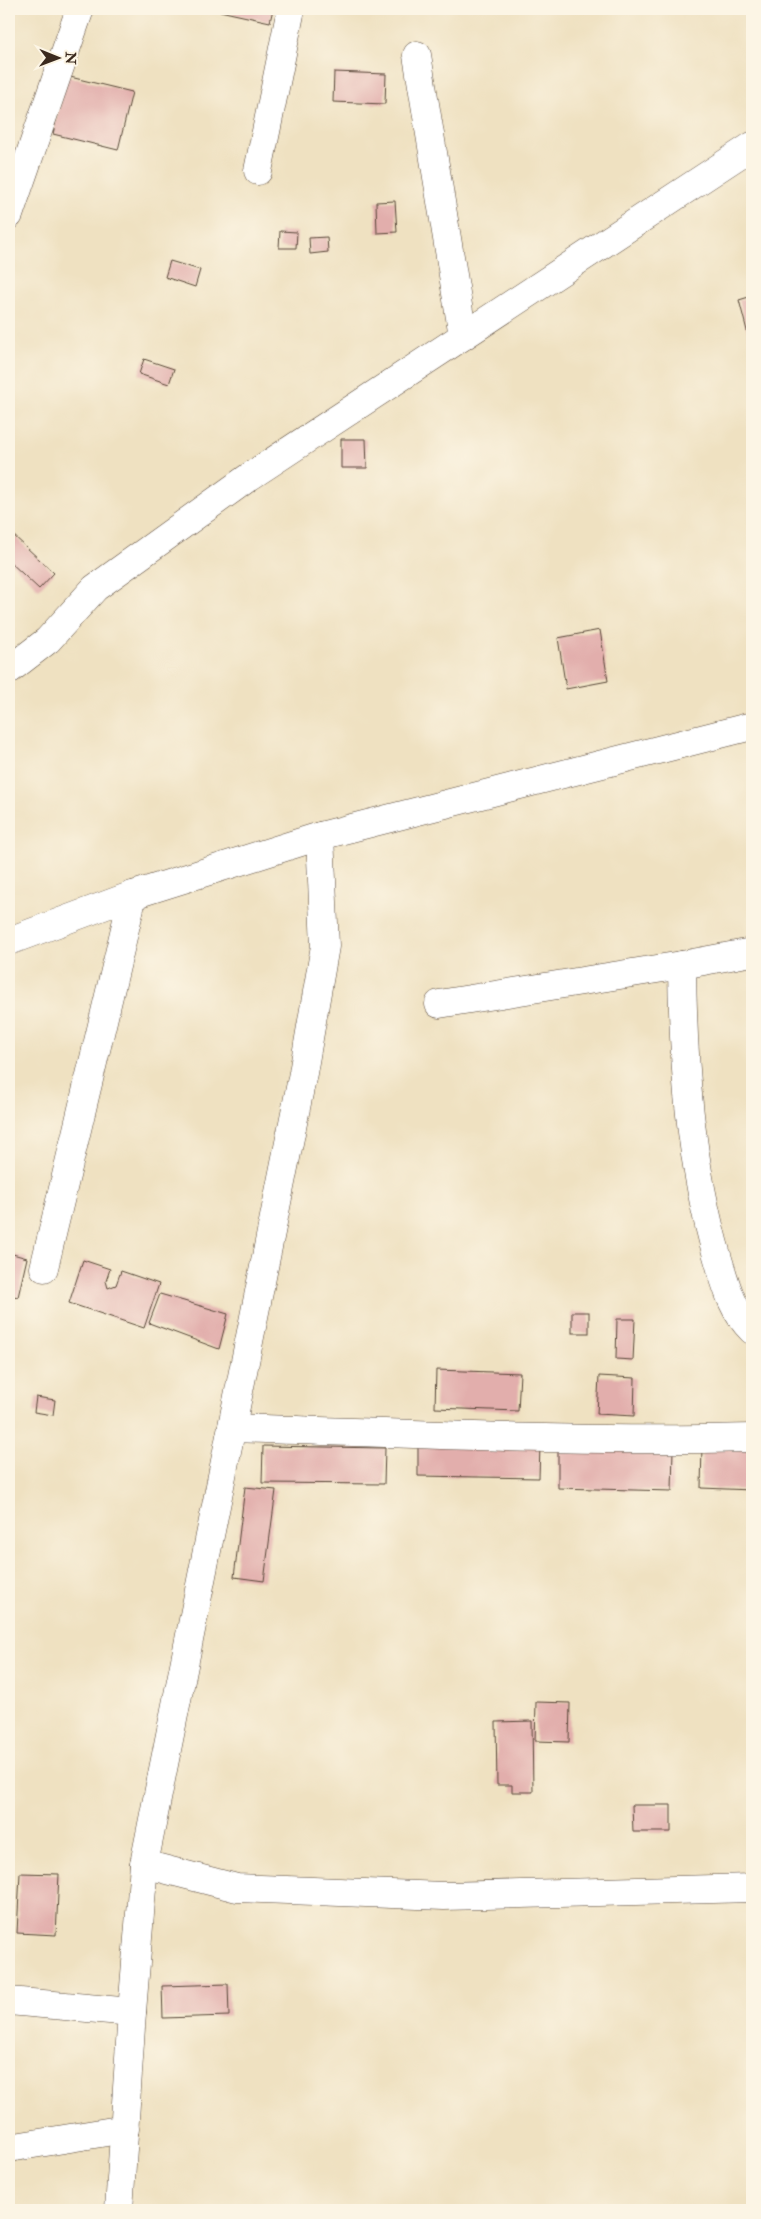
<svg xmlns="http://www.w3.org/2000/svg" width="761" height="2219" viewBox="0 0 761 2219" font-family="'IM FELL Double Pica',serif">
	<rect width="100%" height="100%" fill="#fcf5e5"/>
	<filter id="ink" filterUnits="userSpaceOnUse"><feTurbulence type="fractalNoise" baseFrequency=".02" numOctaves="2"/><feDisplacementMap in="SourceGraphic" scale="10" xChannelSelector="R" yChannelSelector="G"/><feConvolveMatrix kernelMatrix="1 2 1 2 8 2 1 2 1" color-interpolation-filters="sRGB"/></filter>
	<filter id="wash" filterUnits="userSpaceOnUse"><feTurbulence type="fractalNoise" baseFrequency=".0096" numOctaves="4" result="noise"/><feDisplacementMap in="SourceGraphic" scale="20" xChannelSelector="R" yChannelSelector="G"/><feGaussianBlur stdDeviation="1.12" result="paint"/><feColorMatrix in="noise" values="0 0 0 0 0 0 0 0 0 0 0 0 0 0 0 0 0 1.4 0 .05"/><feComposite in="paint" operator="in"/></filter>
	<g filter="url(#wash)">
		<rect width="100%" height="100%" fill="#efe1c1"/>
		<g id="blocks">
			<g fill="#e2aeac">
				<path d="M 221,9 L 273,9 L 270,22 L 220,11 Z"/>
				<path d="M 334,72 L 386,74 L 385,104 L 333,102 Z"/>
				<path d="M 66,76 L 132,92 L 118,150 L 53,134 Z"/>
				<path d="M 395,201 L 397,232 L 377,233 L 376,202 Z"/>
				<path d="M 280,231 L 297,232 L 296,248 L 279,248 Z"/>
				<path d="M 327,237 L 328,252 L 310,254 L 309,238 Z"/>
				<path d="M 170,261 L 200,270 L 195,287 L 165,277 Z"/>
				<path d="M 752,296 L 752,350 L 739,300 Z"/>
				<path d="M 144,359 L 174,369 L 169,384 L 139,374 Z"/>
				<path d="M 341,439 L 366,439 L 367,468 L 341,468 Z"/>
				<path d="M 12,534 L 54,573 L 39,589 L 9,561 L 9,537 Z"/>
				<path d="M 600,630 L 608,681 L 566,689 L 558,638 Z"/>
				<path d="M 9,1253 L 27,1258 L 18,1297 L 9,1295 Z"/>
				<path d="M 83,1260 L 110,1269 L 106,1281 L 108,1288 L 116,1285 L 121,1271 L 159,1284 L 144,1328 L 69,1303 Z"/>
				<path d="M 160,1294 L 228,1314 L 219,1349 L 149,1323 Z"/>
				<rect x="572" y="1312" width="17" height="21"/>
				<path d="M 617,1319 L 635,1319 L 633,1360 L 616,1359 Z"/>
				<path d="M 436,1370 L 520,1373 L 518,1411 L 435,1408 Z"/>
				<path d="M 599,1376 L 635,1378 L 634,1416 L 597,1414 Z"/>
				<path d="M 36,1397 L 55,1400 L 53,1415 L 34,1412 Z"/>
				<path d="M 418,1443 L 540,1444 L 539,1478 L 418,1476 Z"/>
				<path d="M 558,1445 L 673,1448 L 672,1491 L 558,1488 Z"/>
				<path d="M 702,1445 L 752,1446 L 752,1490 L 701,1488 Z"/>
				<path d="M 263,1446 L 385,1448 L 384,1484 L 262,1483 Z"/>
				<path d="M 245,1487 L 276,1490 L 264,1581 L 234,1577 Z"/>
				<path d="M 536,1702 L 570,1703 L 569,1742 L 535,1741 Z"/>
				<path d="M 749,1719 L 752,1719 L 752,1774 L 748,1774 Z"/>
				<path d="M 532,1721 L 533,1792 L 512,1792 L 512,1785 L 497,1785 L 496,1722 Z"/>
				<path d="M 632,1805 L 671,1805 L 671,1832 L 633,1832 Z"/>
				<path d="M 20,1873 L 59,1874 L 56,1935 L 17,1933 Z"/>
				<path d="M 9,1920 L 12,1921 L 10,1970 L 9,1970 Z"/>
				<path d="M 228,1984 L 229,2016 L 163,2018 L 162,1986 Z"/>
			</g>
		</g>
	</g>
	<g filter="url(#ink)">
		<use href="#blocks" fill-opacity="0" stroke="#564536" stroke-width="1"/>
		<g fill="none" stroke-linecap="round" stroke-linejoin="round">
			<g stroke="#564536" stroke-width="29">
				<g id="minor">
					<path d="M 417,55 L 463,336"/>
					<path d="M 258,171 L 291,9"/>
					<path d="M 9,215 L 80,9"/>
					<path d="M 9,670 L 48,640 L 95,588 L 249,477 L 752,146"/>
					<path d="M 9,941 L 133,895 L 320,836 L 752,726"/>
					<path d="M 682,965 C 683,1064 690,1164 718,1259 C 726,1285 732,1311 752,1330"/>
					<path d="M 439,1004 L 682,965 L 752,952"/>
					<path d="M 44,1268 L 133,895"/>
					<path d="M 232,1428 C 405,1433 579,1443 752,1438"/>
					<path d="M 144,1864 L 237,1888 L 444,1896 L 752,1888"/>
					<path d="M 9,2001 L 132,2012"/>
					<path d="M 9,2148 L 125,2129"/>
					<path d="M 119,2210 L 132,2012 L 144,1864 L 303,1073 L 325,946 L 320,836"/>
				</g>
			</g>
			<use href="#minor" stroke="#fff" stroke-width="28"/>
		</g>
	</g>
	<rect width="761" height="2219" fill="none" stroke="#fcf5e5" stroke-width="30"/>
	<g transform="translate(58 58) rotate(91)" stroke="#fcf5e5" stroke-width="4" paint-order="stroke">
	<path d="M0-4L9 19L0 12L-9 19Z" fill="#3b2a1e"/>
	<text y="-8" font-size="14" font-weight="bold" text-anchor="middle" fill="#3b2a1e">N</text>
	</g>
</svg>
